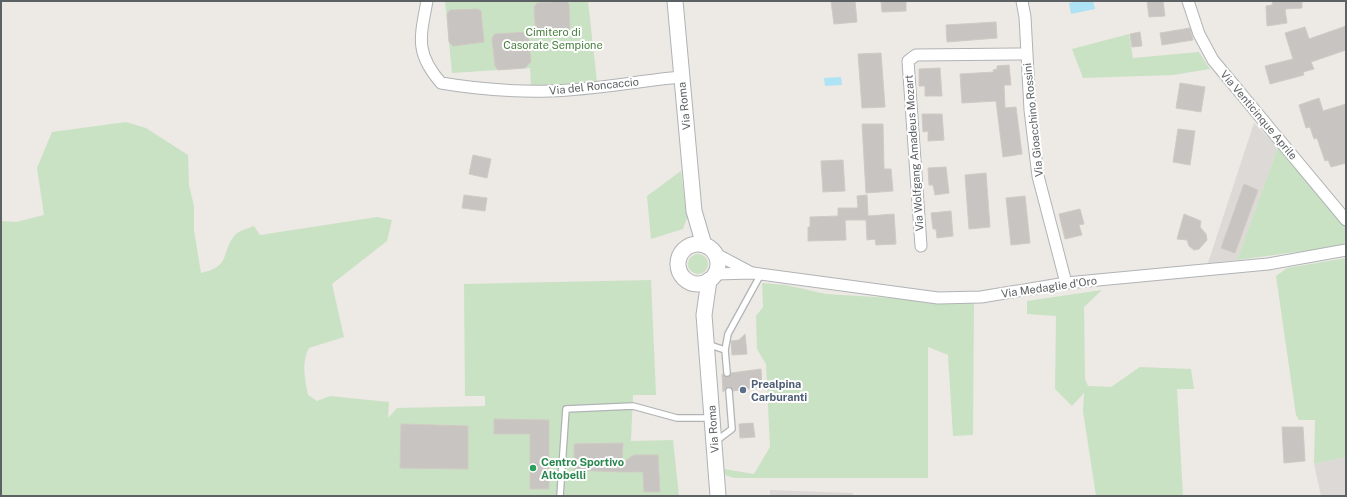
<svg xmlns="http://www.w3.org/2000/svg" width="1347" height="497" viewBox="0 0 1347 497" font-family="'Public Sans',sans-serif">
	<rect width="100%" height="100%" fill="#ede9e5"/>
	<g fill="#dcd9d7">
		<path d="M 1254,123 L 1278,147 L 1237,260 L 1208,263 Z"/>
		<path d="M 1346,457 L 1346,496 L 1321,496 L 1314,464 Z"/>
		<path d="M 770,490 L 853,493 L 853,496 L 770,496 Z"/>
	</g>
	<g fill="#cae2c4">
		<path d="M 445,1 L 588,1 L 597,82 L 531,89 L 530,68 L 452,73 Z"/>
		<path d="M 1129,34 L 1133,58 L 1199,52 L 1210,69 L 1173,75 L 1083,78 L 1072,49 Z"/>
		<path d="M 126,122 L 146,128 L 188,155 L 189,185 L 194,206 L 194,230 L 201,273 C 232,266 220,253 235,235 C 238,231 249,228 254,226 L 260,235 L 377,217 L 392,220 L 387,241 L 332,284 L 344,337 L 309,348 C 301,362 305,380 308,395 L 317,401 L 330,396 L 389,402 L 388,418 L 397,408 L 485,406 L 485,396 L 465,396 L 464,284 L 651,280 L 656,395 L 633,395 L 631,441 L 673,440 L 679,496 L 1,496 L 1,221 L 16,222 L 44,215 L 37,168 L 52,132 Z"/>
		<path d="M 1278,147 L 1346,225 L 1346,240 L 1342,246 L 1237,260 Z"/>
		<path d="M 681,171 L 687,218 L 683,229 L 651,239 L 647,196 Z"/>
		<circle cx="698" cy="264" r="10"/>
		<path d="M 1346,258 L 1346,457 L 1314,464 L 1315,420 L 1299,420 L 1296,415 L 1276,276 L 1287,268 Z"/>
		<path d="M 762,283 L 786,285 L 826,294 L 974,303 L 973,435 L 953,436 L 948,355 L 928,347 L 928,478 L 734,478 L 725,475 L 724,469 L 754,474 L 770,447 L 766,364 L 757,349 L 756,316 L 763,307 Z"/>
		<path d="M 1102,290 L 1084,307 L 1085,379 L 1088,386 L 1111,387 L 1140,367 L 1191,369 L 1194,389 L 1177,389 L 1183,496 L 1096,496 L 1083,411 L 1084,393 L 1072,406 L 1055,389 L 1056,316 L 1027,314 L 1027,301 Z"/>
	</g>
	<g fill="#ade3f5">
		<path d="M 1077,1 L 1093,1 L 1095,9 L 1071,14 L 1069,3 Z"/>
		<path d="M 841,77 L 842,85 L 825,86 L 824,78 Z"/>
	</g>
	<g fill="#c8c4c1" stroke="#d1cac4">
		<path d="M 566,1 L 569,4 L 570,32 L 566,36 L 536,38 L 534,7 L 537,3 Z"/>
		<path d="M 831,1 L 855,1 L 857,22 L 834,24 Z"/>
		<path d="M 881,1 L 906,1 L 906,11 L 882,12 Z"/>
		<path d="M 1147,1 L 1163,1 L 1165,16 L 1149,17 Z"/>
		<path d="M 1273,1 L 1302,1 L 1302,8 L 1285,9 L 1287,23 L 1267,26 L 1266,6 L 1272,5 Z"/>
		<path d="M 478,9 L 481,11 L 484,42 L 453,46 L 449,42 L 447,14 L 450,10 Z"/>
		<path d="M 996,22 L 997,38 L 947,42 L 946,25 Z"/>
		<path d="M 1346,26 L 1346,50 L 1311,62 L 1314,69 L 1303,72 L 1304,75 L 1270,84 L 1265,66 L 1293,59 L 1285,33 L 1305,27 L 1309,39 Z"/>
		<path d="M 1190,28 L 1193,40 L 1162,45 L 1160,33 Z"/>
		<path d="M 528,32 L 531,62 L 525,68 L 498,70 L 495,66 L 492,38 L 495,34 Z"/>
		<path d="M 1140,32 L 1142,46 L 1132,47 L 1130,34 Z"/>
		<path d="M 881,53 L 885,107 L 862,108 L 858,54 Z"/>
		<path d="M 1009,65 L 1011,85 L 1004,85 L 1005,108 L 1016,107 L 1022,154 L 1003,157 L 996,101 L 962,103 L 960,74 L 994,72 L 993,70 L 997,69 L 997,66 Z"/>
		<path d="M 940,68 L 942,96 L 925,96 L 925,86 L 919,86 L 919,69 Z"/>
		<path d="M 1180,83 L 1205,87 L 1201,112 L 1176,108 Z"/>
		<path d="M 1319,98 L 1323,111 L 1346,104 L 1346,163 L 1331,167 L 1328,160 L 1325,161 L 1317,138 L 1314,139 L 1310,127 L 1306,128 L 1299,105 Z"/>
		<path d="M 922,114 L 942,114 L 944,140 L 928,141 L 928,131 L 923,132 Z"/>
		<path d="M 862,124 L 883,124 L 884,169 L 891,169 L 893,191 L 866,193 Z"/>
		<path d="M 1178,129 L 1195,131 L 1190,165 L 1173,162 Z"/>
		<path d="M 473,155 L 491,159 L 487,178 L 469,174 Z"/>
		<path d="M 843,160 L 845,191 L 823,192 L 821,161 Z"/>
		<path d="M 946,167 L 949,193 L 935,195 L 933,185 L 929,185 L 928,168 Z"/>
		<path d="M 986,173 L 990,227 L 969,229 L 965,175 Z"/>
		<path d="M 1244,184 L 1258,190 L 1235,253 L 1221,248 Z"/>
		<path d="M 464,195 L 487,198 L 485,211 L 462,208 Z"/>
		<path d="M 867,195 L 868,216 L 894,214 L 896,244 L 876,245 L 875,239 L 867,240 L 866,220 L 845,220 L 846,240 L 808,241 L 808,227 L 810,227 L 810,217 L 838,216 L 838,208 L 858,208 L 857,196 Z"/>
		<path d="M 1025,196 L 1030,243 L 1011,245 L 1006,198 Z"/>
		<path d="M 1080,209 L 1084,224 L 1079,225 L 1082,235 L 1065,239 L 1059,214 Z"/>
		<path d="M 951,211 L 953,236 L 937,238 L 936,229 L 933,229 L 931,213 Z"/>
		<path d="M 1184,214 L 1201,221 L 1200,227 L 1206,234 L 1207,240 L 1199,249 L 1194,250 L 1189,246 L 1187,240 L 1177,239 Z"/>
		<path d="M 745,334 L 747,354 L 732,355 L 731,341 L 739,340 Z"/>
		<path d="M 761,369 L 762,387 L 733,391 L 728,387 L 723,392 L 722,374 L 728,377 L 731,373 Z"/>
		<path d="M 494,419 L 549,420 L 549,468 L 545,468 L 549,469 L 549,489 L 530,489 L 530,434 L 494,434 Z"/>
		<path d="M 753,423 L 755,437 L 740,438 L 739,424 Z"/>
		<path d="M 401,424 L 468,426 L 468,469 L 400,468 Z"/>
		<path d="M 1282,427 L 1303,427 L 1305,461 L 1284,463 Z"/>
		<path d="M 623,443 L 622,463 L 634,455 L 658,455 L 660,492 L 644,492 L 643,472 L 622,472 L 574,470 L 574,444 Z"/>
	</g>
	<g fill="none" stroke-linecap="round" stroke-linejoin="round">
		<g stroke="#b0b3b5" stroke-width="8">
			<g id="lane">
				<path d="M 707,344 L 725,350 L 727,373"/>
				<path d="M 725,350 L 728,334 L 761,274"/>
				<path d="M 716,441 L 732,429 L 729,391"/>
				<path d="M 560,496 L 566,409 L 633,406 L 677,418 L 710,418"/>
			</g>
		</g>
		<g stroke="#b0b3b5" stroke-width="13">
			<g id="street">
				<path d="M 427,1 C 420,38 415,53 441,83 C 477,89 513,92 550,91 C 594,90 637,81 681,77"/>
				<path d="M 1022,1 L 1025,17 L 1030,110 L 1038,176 L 1066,283"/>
				<path d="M 1188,1 L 1199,34 L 1213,60 L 1346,220"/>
				<path d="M 921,246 L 908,61 L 916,55 L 1026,54"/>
				<path d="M 716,254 L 750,272"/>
				<path d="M 715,274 L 753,273 L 938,298 L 981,297 L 1066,283 L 1268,264 L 1346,250"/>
			</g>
		</g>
		<g stroke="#afb3b6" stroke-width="17">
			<g id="secondary">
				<path d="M 675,1 L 694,211 L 704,245"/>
				<circle cx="698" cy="264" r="20"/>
				<path d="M 709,280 L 704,315 L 718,496"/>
			</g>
		</g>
		<use href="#lane" stroke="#fff" stroke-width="5.5"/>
		<use href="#street" stroke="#fff" stroke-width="11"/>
		<use href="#secondary" stroke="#fff" stroke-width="15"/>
	</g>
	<circle fill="#5c6f8a" stroke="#fff" stroke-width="1.5" cx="743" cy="390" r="4"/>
	<circle fill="#2e9e5b" stroke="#fff" stroke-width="1.5" cx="533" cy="468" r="4"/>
	<g text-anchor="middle" stroke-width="4" stroke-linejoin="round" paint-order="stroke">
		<g font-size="11" fill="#487f3f" stroke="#fff">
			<text x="553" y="36">Cimitero di<tspan x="553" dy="13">Casorate Sempione</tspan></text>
		</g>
		<g font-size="11" fill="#5c6163" stroke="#fff">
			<text transform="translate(594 86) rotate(-6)" y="4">Via del Roncaccio</text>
			<text transform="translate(684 106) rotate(-96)" y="4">Via Roma</text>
			<text transform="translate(1259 115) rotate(50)" y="4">Via Venticinque Aprile</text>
			<text transform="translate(1033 120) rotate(-96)" y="4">Via Gioacchino Rossini</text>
			<text transform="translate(914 153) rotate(-94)" y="4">Via Wolfgang Amadeus Mozart</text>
			<text transform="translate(1049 287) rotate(-8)" y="4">Via Medaglie d'Oro</text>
			<text transform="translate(713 429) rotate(-94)" y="4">Via Roma</text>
		</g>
		<g font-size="11" font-weight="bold" fill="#4e5e75" stroke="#fff" text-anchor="start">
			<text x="751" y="388">Prealpina<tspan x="751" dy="13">Carburanti</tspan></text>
		</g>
		<g font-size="11" font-weight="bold" fill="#27864d" stroke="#fff" text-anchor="start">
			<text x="541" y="466">Centro Sportivo<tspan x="541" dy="13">Altobelli</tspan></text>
		</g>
	</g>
	<rect width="1347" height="497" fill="none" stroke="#5c6163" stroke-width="4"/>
</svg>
